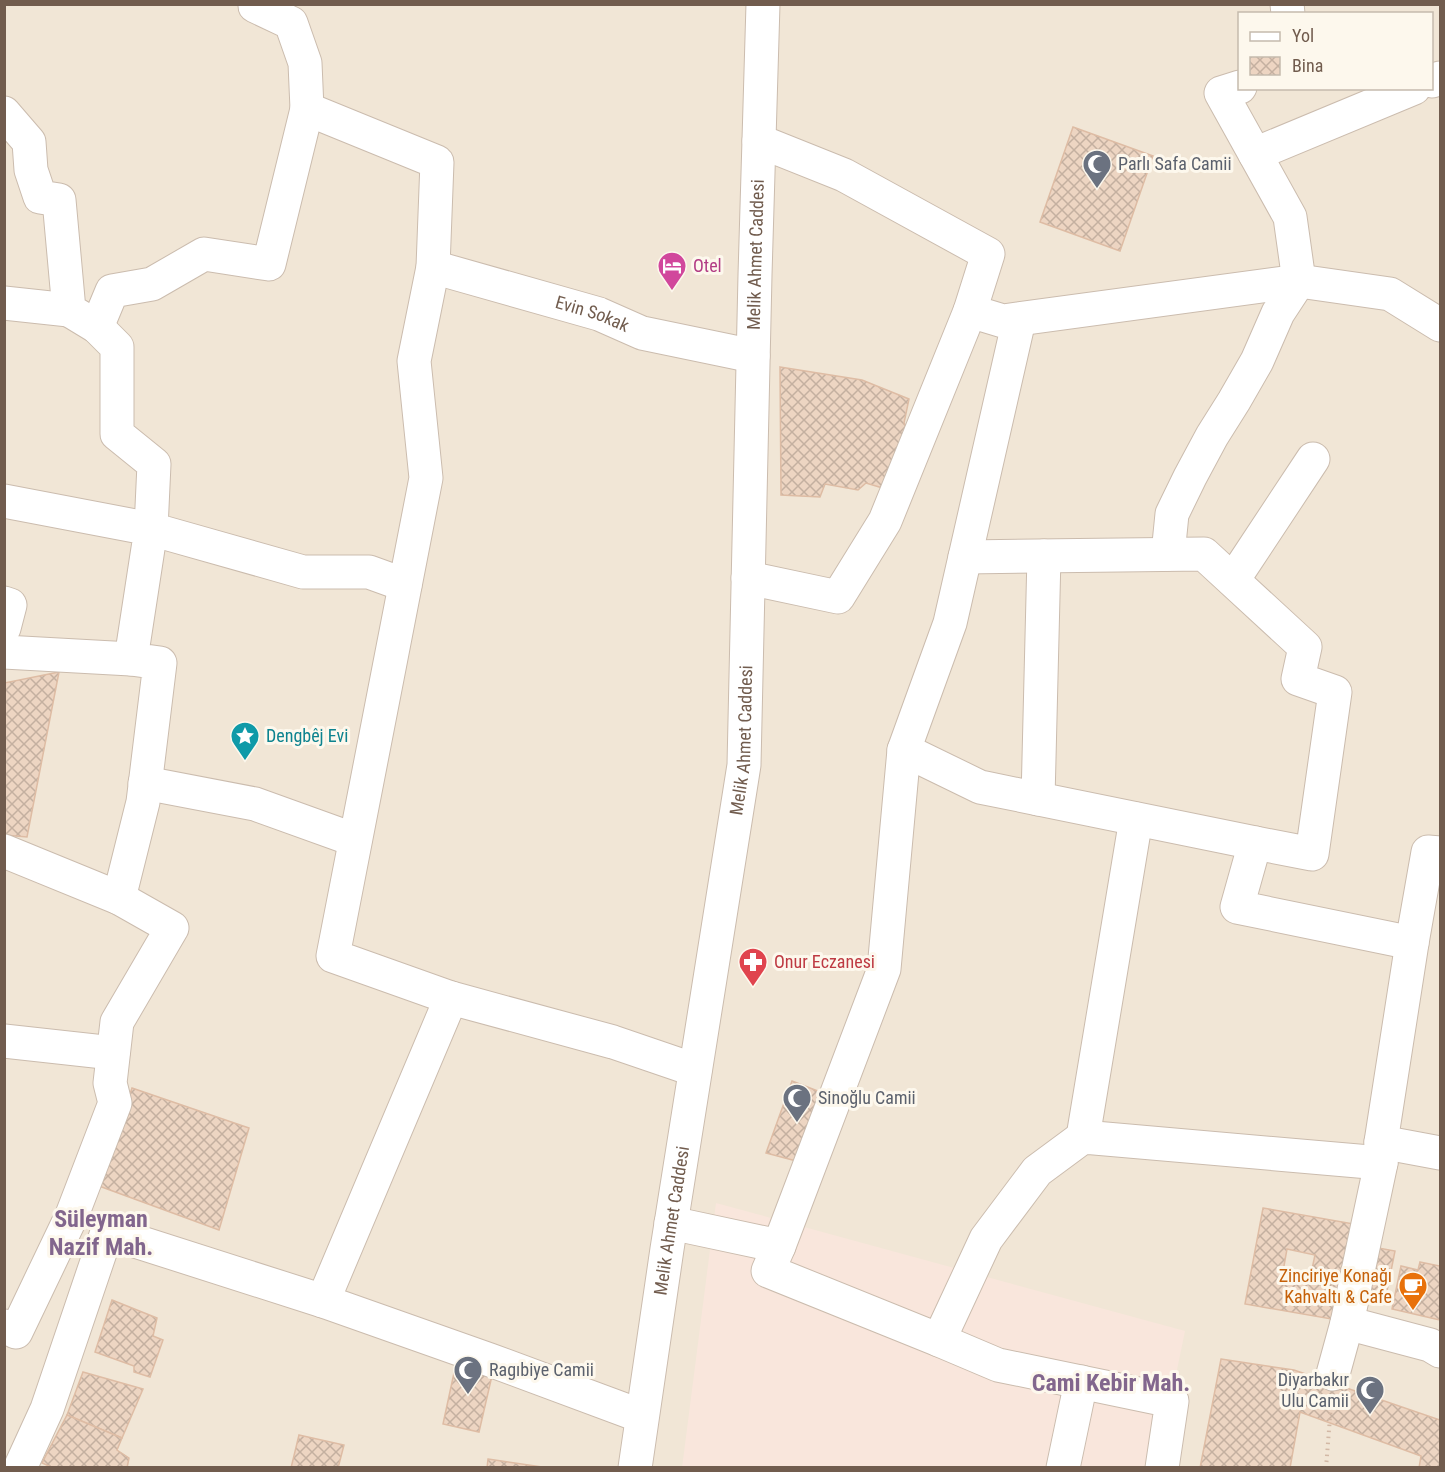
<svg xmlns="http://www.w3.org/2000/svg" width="1445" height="1472" viewBox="0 0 1445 1472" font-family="'Roboto Condensed',sans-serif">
	<defs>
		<pattern id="building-cross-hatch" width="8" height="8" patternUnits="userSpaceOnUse" patternTransform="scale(1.5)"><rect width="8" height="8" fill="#edd5c2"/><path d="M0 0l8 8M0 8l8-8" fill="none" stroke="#c4b0a0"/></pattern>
	</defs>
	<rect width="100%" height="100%" fill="#faf4e7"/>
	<path fill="#f1e6d6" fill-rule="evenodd" d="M 5,5 L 1440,5 L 1440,1467 L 5,1467 ZM 1240,14 L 1432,14 L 1432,88 L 1240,88 Z"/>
	<path fill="#f9e6dc" d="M 716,1203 L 1185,1331 L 1157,1467 L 682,1468 Z"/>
	<g fill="url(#building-cross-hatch)" stroke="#debca4" stroke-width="1.5" fill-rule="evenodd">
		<path d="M 1073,127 L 1153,156 L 1120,251 L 1040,222 Z"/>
		<path d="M 780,367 L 862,380 L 909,399 L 904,423 L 910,433 L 886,489 L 866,483 L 858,490 L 825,484 L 820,497 L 781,495 Z"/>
		<path d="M 59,672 L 27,837 L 4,835 L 4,683 Z"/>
		<path d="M 792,1081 L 828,1095 L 804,1163 L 766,1153 Z"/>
		<path d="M 132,1088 L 249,1128 L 219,1230 L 99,1186 Z"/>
		<path d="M 1263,1208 L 1354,1224 L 1337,1320 L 1245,1304 ZM 1287,1249 L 1315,1255 L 1309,1283 L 1282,1277 Z"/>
		<path d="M 1373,1247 L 1395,1251 L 1385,1301 L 1363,1296 Z"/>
		<path d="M 1420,1262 L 1440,1266 L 1440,1320 L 1392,1309 L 1401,1266 L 1418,1270 Z"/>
		<path d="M 112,1300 L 157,1318 L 153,1336 L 163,1340 L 150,1377 L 134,1372 L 134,1366 L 95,1352 Z"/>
		<path d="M 457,1359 L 494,1367 L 479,1432 L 443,1424 Z"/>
		<path d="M 1221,1359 L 1294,1370 L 1440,1420 L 1440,1468 L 1419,1468 L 1421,1456 L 1300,1412 L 1290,1468 L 1200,1468 Z"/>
		<path d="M 83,1372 L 143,1389 L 122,1438 L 67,1415 Z"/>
		<path d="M 67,1415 L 122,1438 L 117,1450 L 129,1458 L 127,1468 L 53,1468 L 42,1463 Z"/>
		<path d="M 299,1435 L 344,1445 L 338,1468 L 291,1468 Z"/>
		<path d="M 488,1459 L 549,1468 L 487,1468 Z"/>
	</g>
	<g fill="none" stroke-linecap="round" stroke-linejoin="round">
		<g stroke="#cbbcae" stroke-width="35">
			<g id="minor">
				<path d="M 255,4 L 255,6 L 291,23 L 305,63 L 307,109 L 437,162 L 433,267 L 414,361 L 426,478 L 333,956 L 451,998 L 613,1042 L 695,1070"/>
				<path d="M 1287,4 L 1288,14"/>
				<path d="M 1432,81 L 1440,78"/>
				<path d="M 4,113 L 29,142 L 31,170 L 40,197 L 59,200 L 69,310 L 97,327 L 117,347 L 117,434 L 154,464 L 151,529 L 303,572 L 369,572 L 405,585"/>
				<path d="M 759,141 L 844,175 L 988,254 L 970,311 L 1003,321 L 1299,281 L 1390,294 L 1440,325"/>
				<path d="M 1255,154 L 1414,88"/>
				<path id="s1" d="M 433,267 L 599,314 L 642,333 L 753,356"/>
				<path d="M 4,303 L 69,310"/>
				<path d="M 97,327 L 112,291 L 152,284 L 204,254 L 269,264 L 307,109"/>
				<path d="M 4,501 L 151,529 L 131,659 L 160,663 L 143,802 L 119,898"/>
				<path d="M 1168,554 L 1172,514 L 1190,477 L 1212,436 L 1234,401 L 1257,361 L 1278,313 L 1299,281 L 1290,217 L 1221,93 L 1240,87"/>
				<path d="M 965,557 L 1204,554 L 1305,647 L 1298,679 L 1335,692 L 1312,854 L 1255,843"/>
				<path d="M 748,578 L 838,597 L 885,521 L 970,311"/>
				<path d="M 1233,580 L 1313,459"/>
				<path d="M 4,603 L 10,605 L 4,628"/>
				<path d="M 4,652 L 131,659"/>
				<path d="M 904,750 L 980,787 L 1255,843 L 1237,907 L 1412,943"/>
				<path d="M 145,783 L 255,804 L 355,840"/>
				<path d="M 1038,799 L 1044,556"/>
				<path d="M 4,851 L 119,898 L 172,928 L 117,1022 L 110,1083 L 115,1103 L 72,1215 L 16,1332 L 4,1326"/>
				<path d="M 451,998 L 323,1301 L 490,1360 L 641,1416"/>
				<path d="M 4,1041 L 113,1053"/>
				<path d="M 1083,1137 L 1136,819"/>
				<path d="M 1381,1142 L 1440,1153"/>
				<path d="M 671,1223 L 779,1246 L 884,969 L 904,750 L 950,623 L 1019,320"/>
				<path d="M 779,1246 L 768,1271 L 939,1340 L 986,1239 L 1037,1171 L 1083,1137 L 1381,1163"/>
				<path d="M 1347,1323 L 1430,1345 L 1440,1351"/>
				<path d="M 939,1340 L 998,1365 L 1172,1401 L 1162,1468"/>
				<path d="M 1333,1374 L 1347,1323 L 1381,1163 L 1381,1142 L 1412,943 L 1428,852 L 1440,853"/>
				<path d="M 20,1468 L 47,1409 L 107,1232 L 323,1301"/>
				<path id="s2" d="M 635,1468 L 667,1249 L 744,765 L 755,275 L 763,4"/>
				<path d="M 1063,1468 L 1081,1382"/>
			</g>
		</g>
		<path stroke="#d2b8a5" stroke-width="4" stroke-dasharray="1.5 4.5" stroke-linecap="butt" d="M 1326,1468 L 1331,1405"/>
		<use href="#minor" stroke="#fff" stroke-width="33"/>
	</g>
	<defs>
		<g id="mosque-pin" transform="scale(1.5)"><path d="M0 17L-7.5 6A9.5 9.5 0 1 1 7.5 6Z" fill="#6b7280" stroke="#fdf8ed"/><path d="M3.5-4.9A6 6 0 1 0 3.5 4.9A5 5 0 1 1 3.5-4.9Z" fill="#fff"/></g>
		<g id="hotel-pin" transform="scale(1.5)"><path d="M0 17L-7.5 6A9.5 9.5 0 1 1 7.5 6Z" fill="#d1479c" stroke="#fdf8ed"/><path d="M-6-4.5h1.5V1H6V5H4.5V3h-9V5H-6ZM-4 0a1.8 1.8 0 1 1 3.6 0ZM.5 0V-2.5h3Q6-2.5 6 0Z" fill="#fff"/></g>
		<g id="sight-pin" transform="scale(1.5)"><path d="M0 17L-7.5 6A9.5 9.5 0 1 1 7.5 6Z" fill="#0f9aa8" stroke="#fdf8ed"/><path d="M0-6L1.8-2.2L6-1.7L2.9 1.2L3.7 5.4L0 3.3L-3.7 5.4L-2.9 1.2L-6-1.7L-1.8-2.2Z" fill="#fff"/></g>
		<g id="pharmacy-pin" transform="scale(1.5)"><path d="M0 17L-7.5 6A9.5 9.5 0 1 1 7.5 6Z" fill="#e0444e" stroke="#fdf8ed"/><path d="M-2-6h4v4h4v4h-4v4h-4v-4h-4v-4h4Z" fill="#fff"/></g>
		<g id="cafe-pin" transform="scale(1.5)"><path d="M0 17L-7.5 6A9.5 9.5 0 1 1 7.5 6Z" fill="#e8710a" stroke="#fdf8ed"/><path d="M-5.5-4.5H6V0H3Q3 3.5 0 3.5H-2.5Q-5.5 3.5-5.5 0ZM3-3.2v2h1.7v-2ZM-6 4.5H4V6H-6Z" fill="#fff"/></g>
	</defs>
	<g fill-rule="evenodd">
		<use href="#mosque-pin" x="1097" y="164"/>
		<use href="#hotel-pin" x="672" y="266"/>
		<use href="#sight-pin" x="245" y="736"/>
		<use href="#pharmacy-pin" x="753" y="962"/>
		<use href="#mosque-pin" x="797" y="1098"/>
		<use href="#cafe-pin" x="1413" y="1286"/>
		<use href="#mosque-pin" x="468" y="1370"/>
		<use href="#mosque-pin" x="1370" y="1390"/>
	</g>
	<g text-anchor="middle" stroke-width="6" stroke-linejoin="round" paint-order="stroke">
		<g font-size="18" fill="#5b616d" stroke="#fdf8ed" text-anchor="start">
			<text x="1118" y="170">Parlı Safa Camii</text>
			<text x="818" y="1104">Sinoğlu Camii</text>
			<text x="489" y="1376">Ragıbiye Camii</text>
			<text x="1349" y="1386" text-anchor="end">Diyarbakır<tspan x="1349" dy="21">Ulu Camii</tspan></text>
		</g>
		<g font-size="18" fill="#715c4e" stroke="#fdf8ed">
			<text dy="6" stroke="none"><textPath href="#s2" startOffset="1222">Melik Ahmet Caddesi</textPath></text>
			<text dy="6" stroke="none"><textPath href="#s1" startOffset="166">Evin Sokak</textPath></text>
			<text dy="6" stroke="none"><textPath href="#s2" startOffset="736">Melik Ahmet Caddesi</textPath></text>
			<text dy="6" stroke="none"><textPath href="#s2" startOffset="250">Melik Ahmet Caddesi</textPath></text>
		</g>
		<g font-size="18" fill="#b23c85" stroke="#fdf8ed" text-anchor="start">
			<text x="693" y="272">Otel</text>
		</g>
		<g font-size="18" fill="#0d838f" stroke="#fdf8ed" text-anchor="start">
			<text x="266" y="742">Dengbêj Evi</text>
		</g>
		<g font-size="18" fill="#be3a42" stroke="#fdf8ed" text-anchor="start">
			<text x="774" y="968">Onur Eczanesi</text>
		</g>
		<g font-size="18" fill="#c56008" stroke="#fdf8ed" text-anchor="end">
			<text x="1392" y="1282">Zinciriye Konağı<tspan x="1392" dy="21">Kahvaltı &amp; Cafe</tspan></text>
		</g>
		<g font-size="24" font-weight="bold" fill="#82668d" stroke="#fdf8ed">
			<text x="101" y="1227">Süleyman<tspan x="101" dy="28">Nazif Mah.</tspan></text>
			<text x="1111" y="1391">Cami Kebir Mah.</text>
		</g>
	</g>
	<rect width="1445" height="1472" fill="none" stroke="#715c4e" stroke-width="12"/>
	<rect x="1238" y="12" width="195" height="78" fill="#fdf8ed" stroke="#c5baad" stroke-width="1.5"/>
	<rect x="1250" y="32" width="30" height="9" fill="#ffffff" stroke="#c5baad" stroke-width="1.5"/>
	<text x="1292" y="42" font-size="18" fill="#715c4e">Yol</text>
	<rect x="1250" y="57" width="30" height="18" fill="url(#building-cross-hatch)" stroke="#c5baad" stroke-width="1.5"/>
	<text x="1292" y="72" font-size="18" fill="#715c4e">Bina</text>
</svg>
